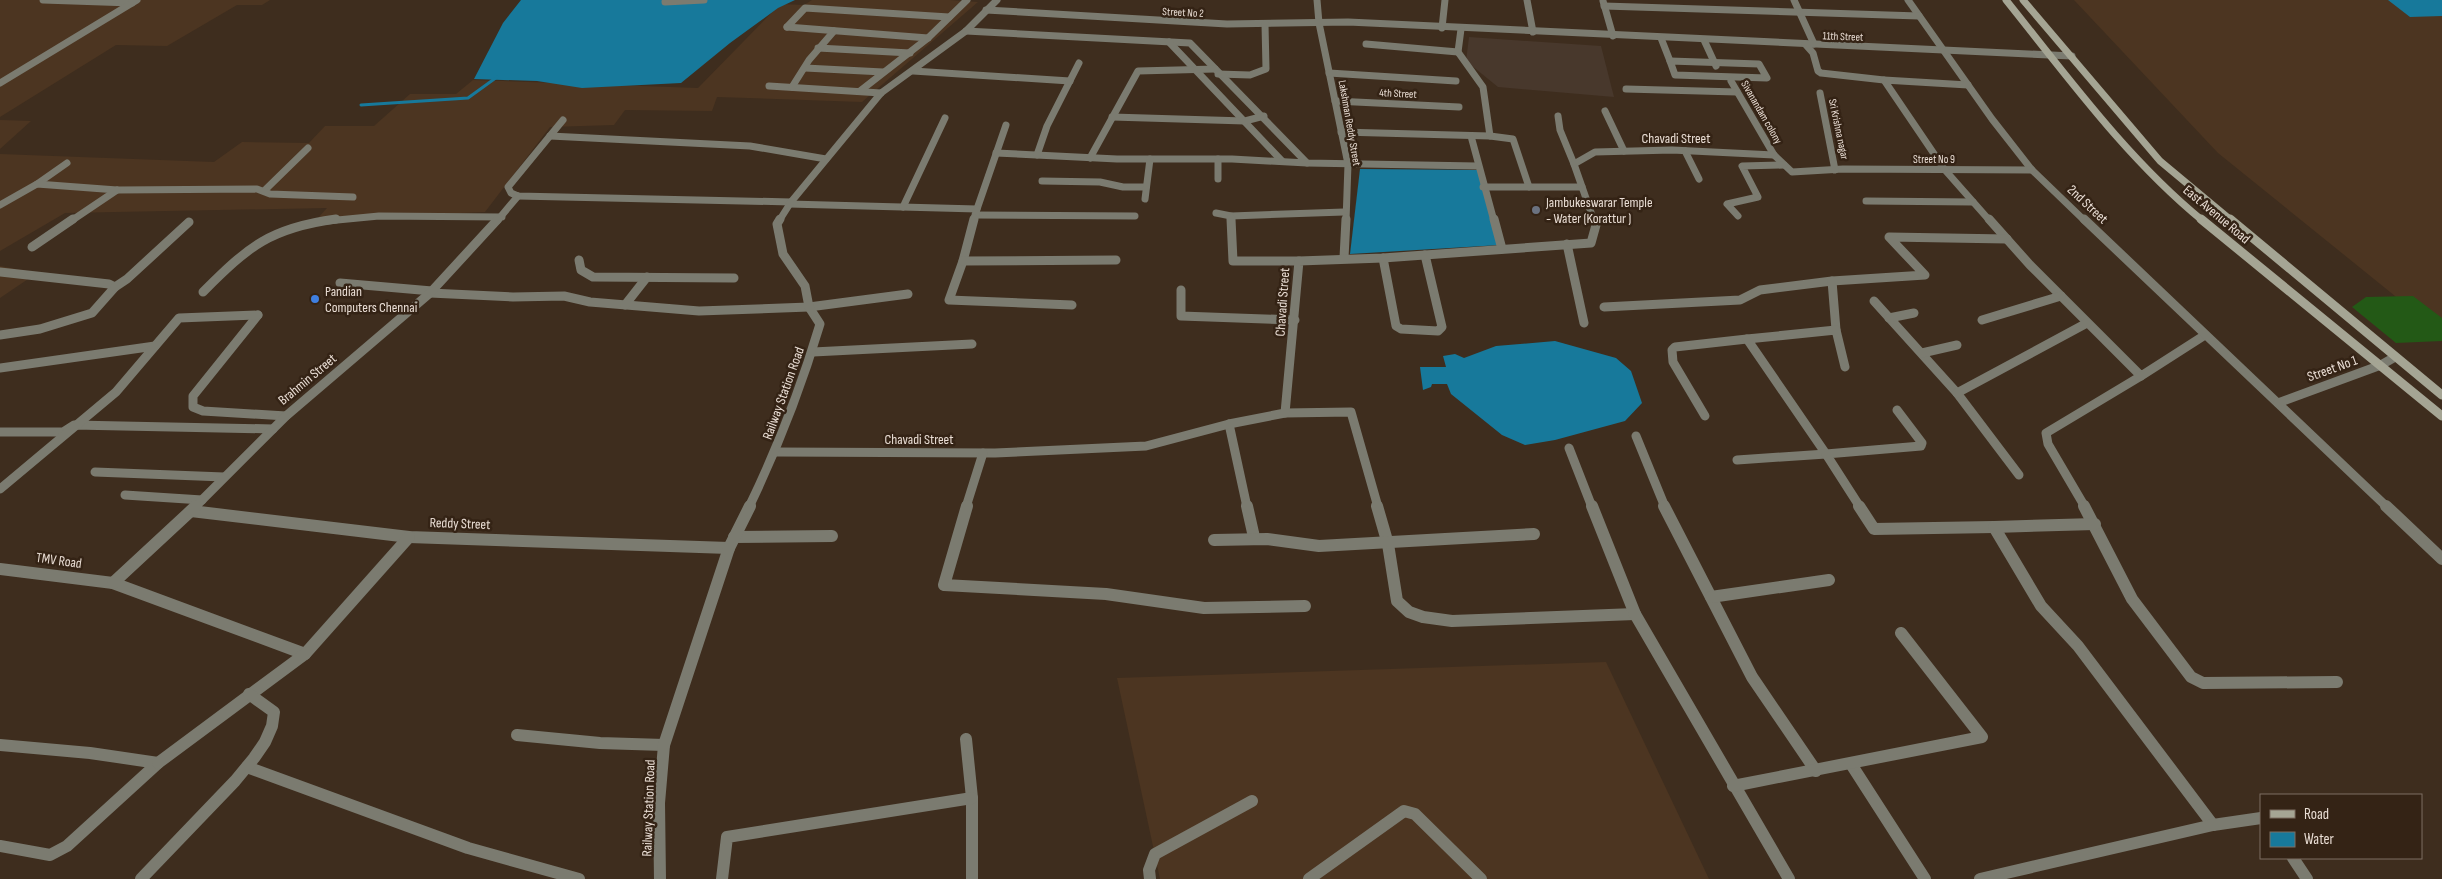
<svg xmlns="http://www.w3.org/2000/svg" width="2442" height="879" viewBox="0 0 2442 879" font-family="'Sofia Sans Condensed',sans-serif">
	<rect width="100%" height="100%" fill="#3e2d1e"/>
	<g fill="#4c3521">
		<path d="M 0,0 L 270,0 L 262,5 L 237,5 L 167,46 L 116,45 L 0,117 Z"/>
		<path d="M 812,0 L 950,0 L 978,2 L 862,102 L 717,97 L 712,111 L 625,110 L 614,125 L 550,127 L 485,212 L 317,219 L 327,208 L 65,213 L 0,251 L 0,154 L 214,162 L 242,142 L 309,143 L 325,126 L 374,126 L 410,94 L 456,94 L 473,80 L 698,88 L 780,4 L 804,5 Z"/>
		<path d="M 2074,0 L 2442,0 L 2442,334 L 2218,153 Z"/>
		<path d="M 0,120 L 31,121 L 0,149 Z"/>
		<path d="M 0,266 L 37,273 L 0,298 Z"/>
		<path d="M 1606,662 L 1709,879 L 1160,879 L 1117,678 Z"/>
	</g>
	<path fill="#48382c" d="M 1469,37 L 1601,46 L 1614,97 L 1498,87 L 1466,61 Z"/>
	<path fill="#235916" d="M 2413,296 L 2442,318 L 2442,341 L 2396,343 L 2352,307 L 2366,297 Z"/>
	<g fill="#17799b">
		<path d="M 521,0 L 795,0 L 778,8 L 730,43 L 681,83 L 582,88 L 537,81 L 474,79 L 503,23 Z"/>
		<path d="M 2388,0 L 2442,0 L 2442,16 L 2410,17 Z"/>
		<path d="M 1360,169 L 1480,170 L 1500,245 L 1350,254 Z"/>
		<path d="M 1555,341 L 1616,358 L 1631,371 L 1642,403 L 1625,421 L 1555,440 L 1525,445 L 1502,435 L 1451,394 L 1447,384 L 1432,384 L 1431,387 L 1423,390 L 1420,367 L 1446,367 L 1443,356 L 1455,354 L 1464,358 L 1496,346 Z"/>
	</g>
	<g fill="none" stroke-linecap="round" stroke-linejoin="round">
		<path stroke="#17799b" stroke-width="3" d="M 361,105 L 468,98 L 497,77"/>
		<g stroke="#7b7b70" stroke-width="7">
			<path d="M 43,0 L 132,3"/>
			<path d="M 1317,0 L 1319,23 L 1348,164 L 1346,221"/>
			<path d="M 1527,0 L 1533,32"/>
			<path d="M 1794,0 L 1814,44"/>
			<path d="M 1908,0 L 1992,119 L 2032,170 L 2085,221"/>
			<path d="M 1603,1 L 1613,36"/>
			<path d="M 665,2 L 704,0"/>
			<path d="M 1604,6 L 1919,16"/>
			<path d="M 986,10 L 1227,24 L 1348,22 L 2072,56"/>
			<path d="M 787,27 L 805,8 L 949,17"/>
			<path d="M 787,27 L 928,38"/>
			<path d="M 1442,28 L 1445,0"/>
			<path d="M 966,31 L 1190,43 L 1307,163 L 1477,166"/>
			<path d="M 1661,38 L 1670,61"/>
			<path d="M 1704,40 L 1716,66"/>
			<path d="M 1169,42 L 1282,161"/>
			<path d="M 1366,44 L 1458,52"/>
			<path d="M 1805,44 L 1813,53 L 1818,71 L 1821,73 L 1884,80"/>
			<path d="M 818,48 L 910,53"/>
			<path d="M 1670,61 L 1759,64 L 1767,78 L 1675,75 Z"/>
			<path d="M 805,68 L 883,72"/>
			<path d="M 913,71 L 1070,81"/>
			<path d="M 1329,73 L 1456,81"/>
			<path d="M 1218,74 L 1250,75 L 1266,69 L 1265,24"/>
			<path d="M 1731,81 L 1774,155 L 1792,172 L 1843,169 L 2032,170"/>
			<path d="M 1968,85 L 1884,80 L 1945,170 L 1990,221"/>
			<path d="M 769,86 L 881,93"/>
			<path d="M 792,87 L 809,60 L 834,31"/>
			<path d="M 1626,89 L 1737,92"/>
			<path d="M 860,91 L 928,38 L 967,0"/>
			<path d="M 1820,93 L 1835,170"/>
			<path d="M 1335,101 L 1459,107"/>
			<path d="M 1605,111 L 1624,151"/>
			<path d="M 1558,116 L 1560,130 L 1574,164"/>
			<path d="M 1112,117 L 1245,121 L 1264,116"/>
			<path d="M 563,120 L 508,187 L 511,193 L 518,196 L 791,202"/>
			<path d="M 1341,132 L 1490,136 L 1483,87 L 1458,52 L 1461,29"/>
			<path d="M 550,136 L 750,146 L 826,159"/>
			<path d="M 1471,136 L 1494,221"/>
			<path d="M 1490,136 L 1513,139 L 1529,187"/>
			<path d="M 1685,151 L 1699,179"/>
			<path d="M 996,153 L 1117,159 L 1232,159 L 1307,163"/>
			<path d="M 1037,155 L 1047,126 L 1079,63"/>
			<path d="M 1090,158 L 1138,71 L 1215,69"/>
			<path d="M 1218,159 L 1218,179"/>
			<path d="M 1042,181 L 1100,182 L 1123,187 L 1146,187"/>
			<path d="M 37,184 L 67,163"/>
			<path d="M 1483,187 L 1582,187"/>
			<path d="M 265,190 L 308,148"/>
			<path d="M 1145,199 L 1150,159"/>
			<path d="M 1866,201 L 1973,202"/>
			<path d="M 789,204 L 977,209 L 1006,125"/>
			<path d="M 0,205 L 37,184 L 117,190 L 257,189 L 270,194 L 353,197"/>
			<path d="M 903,207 L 945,118"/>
			<path d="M 1216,213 L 1231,216 L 1344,212"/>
			<path d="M 975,215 L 1135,216"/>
			<path d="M 1231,216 L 1231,221"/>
			<path d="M 1738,216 L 1727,204 L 1758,197 L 1742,166 L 1784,165"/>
			<path d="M 71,221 L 117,190"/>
			<path d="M 327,221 L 379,216 L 502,217"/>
			<path d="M 497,221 L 518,196"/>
			<path d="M 974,221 L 977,209"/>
			<path d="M 1594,221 L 1574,164 L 1595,152 L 1672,150 L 1774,155"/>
		</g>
		<g stroke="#7b7b70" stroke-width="9">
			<path d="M 974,219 L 963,261 L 949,300 L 1072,305"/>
			<path d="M 1231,219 L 1233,261 L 1299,261"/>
			<path d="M 1494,219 L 1502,249"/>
			<path d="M 1989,219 L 2030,265 L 2141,376 L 2205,335"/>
			<path d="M 2084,219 L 2387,507"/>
			<path d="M 1567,244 L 1584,323"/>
			<path d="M 32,247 L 73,219"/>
			<path d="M 1344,258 L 1346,219"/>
			<path d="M 1383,258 L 1396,326 L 1401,329 L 1438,331 L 1442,327 L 1425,255"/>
			<path d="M 579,260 L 581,270 L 593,277 L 734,278"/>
			<path d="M 963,261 L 1116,260"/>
			<path d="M 0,272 L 109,284 L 115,287 L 92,313 L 40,329 L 0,335"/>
			<path d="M 340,283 L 432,291"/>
			<path d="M 115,287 L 127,279 L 189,222"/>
			<path d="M 1181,290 L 1181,316 L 1295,320"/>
			<path d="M 203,292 C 249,246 270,228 336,219"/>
			<path d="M 430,293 L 513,297 L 564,296 L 590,302 L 699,311 L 809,307 L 908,294"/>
			<path d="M 1874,301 L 1957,393 L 2019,475"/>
			<path d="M 625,305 L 647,277"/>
			<path d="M 1604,307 L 1740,300 L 1760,290 L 1832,281"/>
			<path d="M 258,315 L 193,396 L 193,407 L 203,411 L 286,416"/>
			<path d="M 1889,318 L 1914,313"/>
			<path d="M 1982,320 L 2061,296"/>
			<path d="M 1836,330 L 1832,281 L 1925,275 L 1889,237 L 2007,239"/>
			<path d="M 813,352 L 972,344"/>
			<path d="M 1922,353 L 1957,345"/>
			<path d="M 0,368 L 155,346"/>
			<path d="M 1957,393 L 2087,323"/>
			<path d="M 2278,403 L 2381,365 L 2395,357"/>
			<path d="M 1285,413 L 1351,412 L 1378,507"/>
			<path d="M 1705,416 L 1673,362 L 1672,350 L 1675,347 L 1747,339"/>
			<path d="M 1229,424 L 1247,507"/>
			<path d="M 0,432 L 63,432 L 74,425 L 273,429"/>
			<path d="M 1636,436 L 1665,507"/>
			<path d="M 1569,448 L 1592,507"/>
			<path d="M 776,452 L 995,453 L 1146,446 L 1229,424 L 1285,413 L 1299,261 L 1383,258 L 1591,243 L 1596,225 L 1594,219"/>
			<path d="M 1826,454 L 1747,339 L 1836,330 L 1845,367"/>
			<path d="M 1737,460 L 1826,454"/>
			<path d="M 95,472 L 224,477"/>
			<path d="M 0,489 L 116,392 L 179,318 L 258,315"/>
			<path d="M 125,495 L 202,500"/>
			<path d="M 195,507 L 286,416 L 430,293 L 498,219"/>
			<path d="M 966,507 L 983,453"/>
			<path d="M 1860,507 L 1826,454 L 1921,446 L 1922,443 L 1897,410"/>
			<path d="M 2085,507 L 2048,444 L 2046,433 L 2141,376"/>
		</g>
		<g stroke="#7b7b70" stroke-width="12">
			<path d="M 967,506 L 944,585 L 1106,594 L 1204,608 L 1305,606"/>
			<path d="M 1247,506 L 1254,537"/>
			<path d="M 1377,506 L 1388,544 L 1397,601 L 1409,612 L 1423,617 L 1452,621 L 1635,614"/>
			<path d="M 1592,506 L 1635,614 L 1789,879"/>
			<path d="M 1664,506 L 1752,677 L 1816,771"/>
			<path d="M 1859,506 L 1874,529 L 1994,527"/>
			<path d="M 2084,506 L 2132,599 L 2191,677 L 2203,683 L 2337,682"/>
			<path d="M 2386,506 L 2442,559"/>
			<path d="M 191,511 L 409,537 L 729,548"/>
			<path d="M 2095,524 L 1994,527 L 2041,606 L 2078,646 L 2213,825"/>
			<path d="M 734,537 L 832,536"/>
			<path d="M 1214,540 L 1267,539 L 1319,546 L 1534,534"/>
			<path d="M 0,569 L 113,583 L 305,654"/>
			<path d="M 113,583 L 196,506"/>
			<path d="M 1711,597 L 1829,580"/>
			<path d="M 517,735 L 600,743 L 664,745"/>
			<path d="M 966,739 L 972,798 L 972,879"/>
			<path d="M 0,745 L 90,753 L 158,763 L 67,846 L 50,855 L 0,846"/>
			<path d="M 158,763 L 305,654 L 409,537"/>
			<path d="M 1851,764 L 1925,879"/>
			<path d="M 247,767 L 468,848 L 579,879"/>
			<path d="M 1733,786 L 1982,737 L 1901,633"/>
			<path d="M 2293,858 L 2307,879"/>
			<path d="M 141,879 L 235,781 L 254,758 L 265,742 L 272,726 L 274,712 L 249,694"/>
			<path d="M 722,879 L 727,837 L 972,798"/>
			<path d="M 1150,879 L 1149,870 L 1155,854 L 1252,801"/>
			<path d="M 1309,879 L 1404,811 L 1415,814 L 1481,879"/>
			<path d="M 1980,879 L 2213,825 L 2261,818"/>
		</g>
		<g stroke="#7b7b70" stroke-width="7">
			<path d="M 0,83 L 137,0"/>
			<path d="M 779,221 L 791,202 L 881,93 L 966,31 L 997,0"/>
		</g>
		<path stroke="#7b7b70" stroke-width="9" d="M 749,507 C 778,447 801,388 820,324 L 809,307 L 805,286 L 783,254 L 777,224 L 780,219"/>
		<path stroke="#7b7b70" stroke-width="12" d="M 660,879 L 659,803 L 664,745 L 729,548 L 750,506"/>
		<g stroke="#a5a594" stroke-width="7">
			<path d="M 2006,0 C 2067,76 2127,159 2203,221"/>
			<path d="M 2023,0 L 2160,161 L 2232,221"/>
		</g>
		<g stroke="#a5a594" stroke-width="9">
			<path d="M 2201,219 L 2442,416"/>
			<path d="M 2230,219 L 2442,395"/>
		</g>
	</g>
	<circle fill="#6b7280" stroke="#342315" stroke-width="2" cx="1536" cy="210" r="5"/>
	<circle fill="#3f7fe0" stroke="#342315" stroke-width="2" cx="315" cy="299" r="5"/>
	<g text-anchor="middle" stroke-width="5" stroke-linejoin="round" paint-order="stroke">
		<g font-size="11" fill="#eaded5" stroke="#342315">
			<text transform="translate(1183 12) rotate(3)" y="4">Street No 2</text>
			<text transform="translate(1843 36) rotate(2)" y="4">11th Street</text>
			<text transform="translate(1398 93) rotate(3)" y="4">4th Street</text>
			<text transform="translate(1762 112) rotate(60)" y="4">Sivanandam colony</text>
			<text transform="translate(1350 123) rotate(80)" y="4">Lakshman Reddy Street</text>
			<text transform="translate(1839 129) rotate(78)" y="4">Sri Krishna nagar</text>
			<text x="1934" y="163">Street No 9</text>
		</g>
		<g font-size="14" fill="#eaded5" stroke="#342315">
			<text x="1676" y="143">Chavadi Street</text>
			<text transform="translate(2088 204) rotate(43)" y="5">2nd Street</text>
			<text transform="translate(2217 214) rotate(40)" y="5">East Avenue Road</text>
			<text transform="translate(1282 302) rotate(-86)" y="5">Chavadi Street</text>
			<text transform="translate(2332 368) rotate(-20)" y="5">Street No 1</text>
			<text transform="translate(307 379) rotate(-40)" y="5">Brahmin Street</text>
			<text transform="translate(783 393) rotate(-70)" y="5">Railway Station Road</text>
			<text x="919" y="444">Chavadi Street</text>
			<text transform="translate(460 523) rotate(2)" y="5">Reddy Street</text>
			<text transform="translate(59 560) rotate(8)" y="5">TMV Road</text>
			<text transform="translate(648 808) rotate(-88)" y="5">Railway Station Road</text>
		</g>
		<g font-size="14" fill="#eaded5" stroke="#342315" text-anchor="start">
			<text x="1546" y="207">Jambukeswarar Temple<tspan x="1546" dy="16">- Water (Korattur )</tspan></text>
			<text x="325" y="296">Pandian<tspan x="325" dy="16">Computers Chennai</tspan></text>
		</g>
	</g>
	<rect x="2260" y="794" width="162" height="65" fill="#342315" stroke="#7d6e62"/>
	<rect x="2270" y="810" width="25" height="8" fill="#a5a594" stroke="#7d6e62"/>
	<text x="2304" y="819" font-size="15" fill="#eaded5">Road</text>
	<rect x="2270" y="832" width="25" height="15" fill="#17799b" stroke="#7d6e62"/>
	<text x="2304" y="844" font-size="15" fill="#eaded5">Water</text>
</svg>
